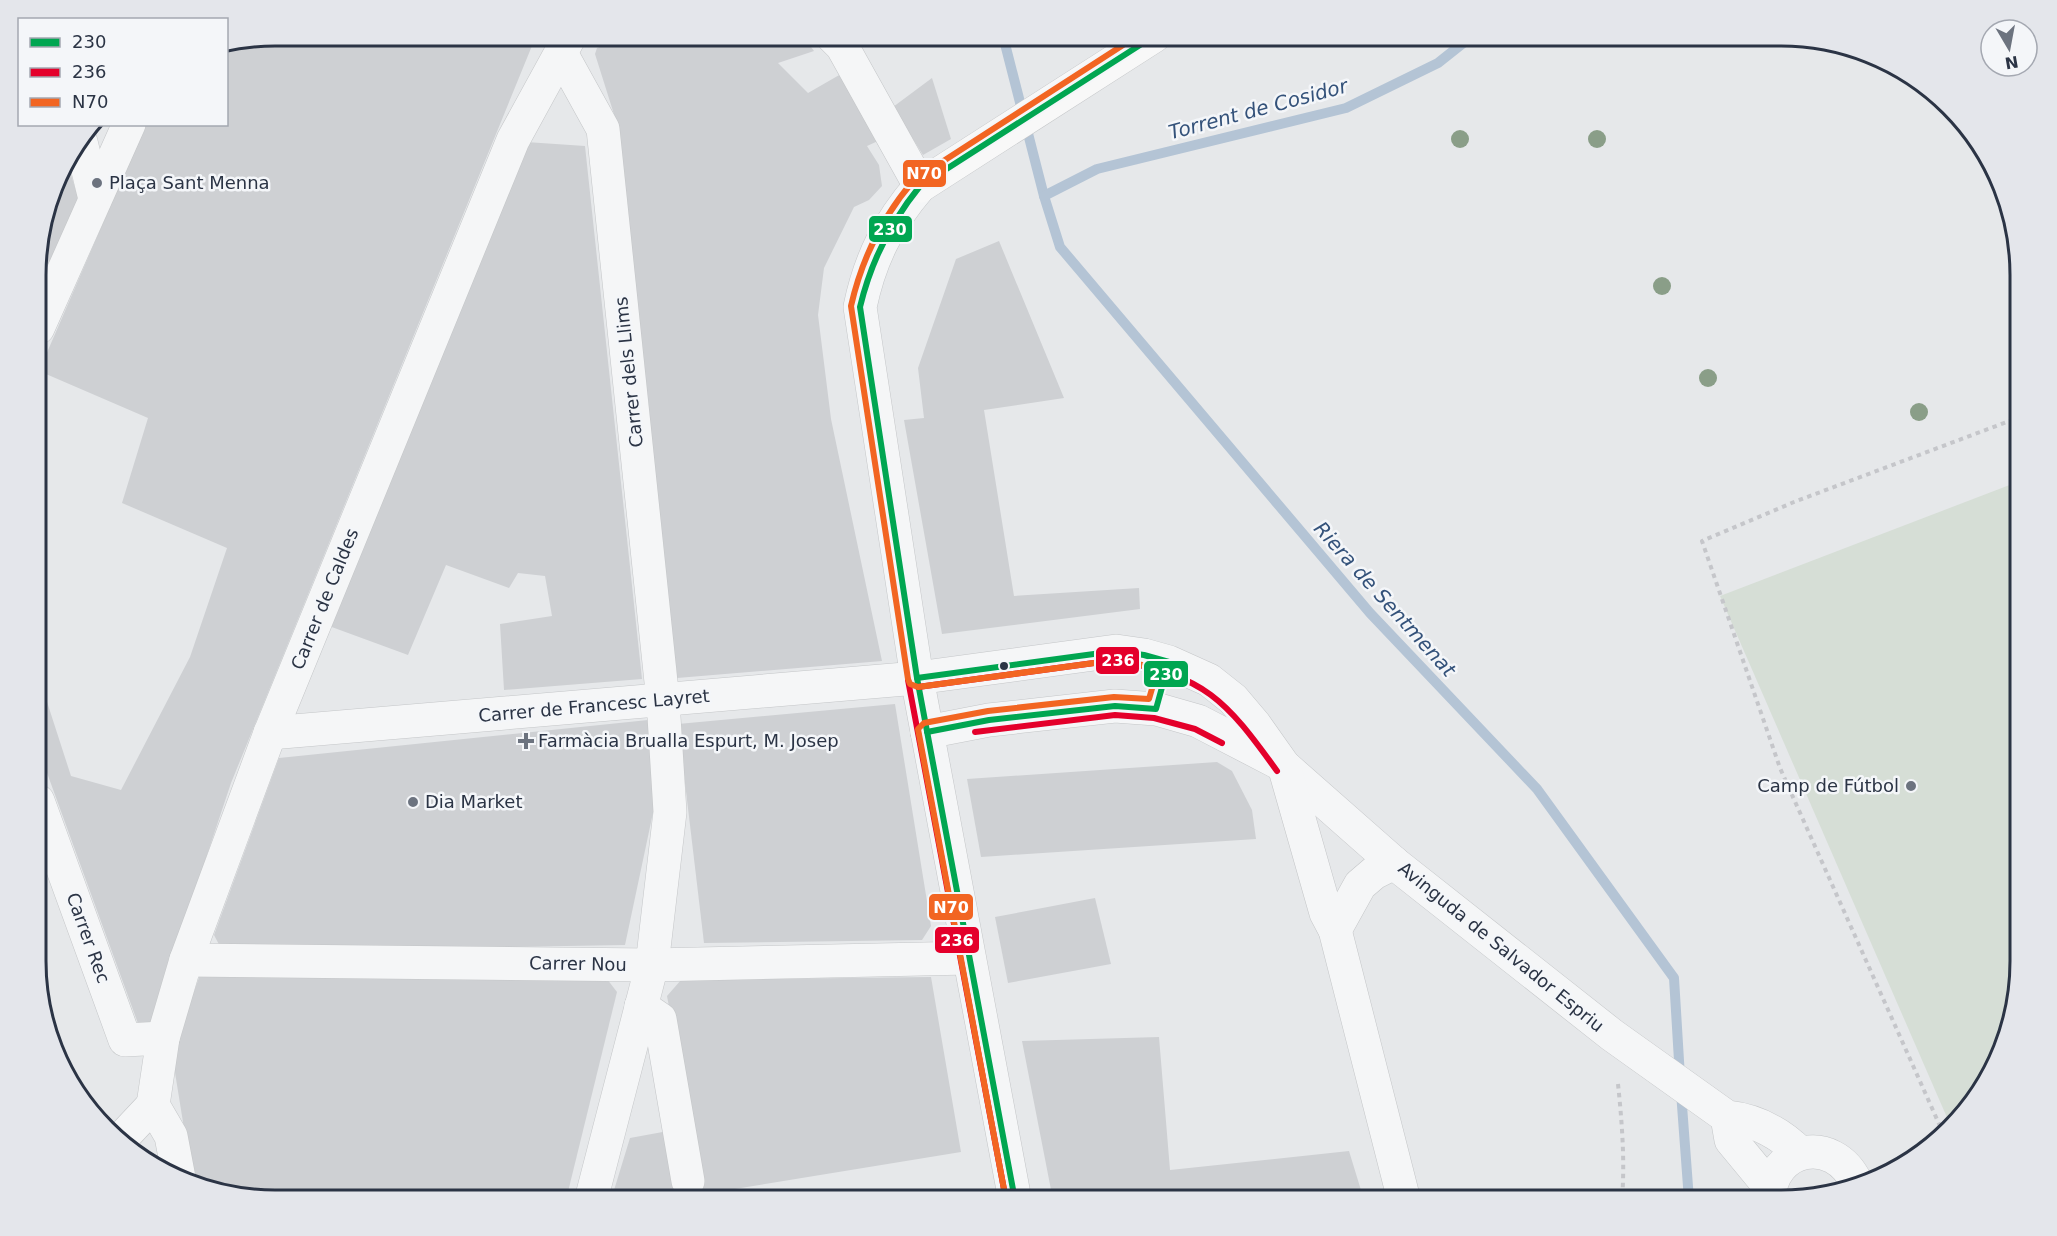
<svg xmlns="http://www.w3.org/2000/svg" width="2057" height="1236" viewBox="0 0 2057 1236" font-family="'DejaVu Sans',sans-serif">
	<rect width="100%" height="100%" fill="#e6e8ea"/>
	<path fill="#d6ded6" d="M 2020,481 L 2021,976 L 1989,1081 L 1952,1129 L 1720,596 Z"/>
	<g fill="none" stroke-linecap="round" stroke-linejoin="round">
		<g stroke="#b4c4d5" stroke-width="10">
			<path d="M 1003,36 L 1044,196 L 1060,247 L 1370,613 L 1537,789 L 1674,978 L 1680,1077"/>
			<path d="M 1044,196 L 1097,169 L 1346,108 L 1438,63 L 1472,36"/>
			<path d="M 1681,1092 L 1689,1200"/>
		</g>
	</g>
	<g fill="#ced0d3">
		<path d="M 275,36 L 536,36 L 231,783 L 149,1029 L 140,1029 L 38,748 L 38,674 L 71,776 L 121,790 L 190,657 L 227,548 L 122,503 L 148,418 L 39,371 L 146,124 L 226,124 L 226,46 Z"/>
		<path d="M 627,36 L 803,36 L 814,51 L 778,63 L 808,93 L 841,74 L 878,141 L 867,146 L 879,165 L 882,186 L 869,200 L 854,207 L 824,268 L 818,315 L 831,419 L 882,661 L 677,678 L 618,127 L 595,54 L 597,48 Z"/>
		<path d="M 932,78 L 951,139 L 923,155 L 893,107 Z"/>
		<path d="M 526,142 L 585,146 L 642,679 L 504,690 L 500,624 L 552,616 L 545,576 L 518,573 L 509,588 L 446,565 L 408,655 L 329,626 Z"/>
		<path d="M 67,161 L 80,205 L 38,301 L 38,244 L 61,169 Z"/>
		<path d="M 999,241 L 1064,398 L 984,410 L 1014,596 L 1139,588 L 1140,609 L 942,634 L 904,420 L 924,418 L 918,368 L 956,259 Z"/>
		<path d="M 895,704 L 931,926 L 922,940 L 704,943 L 678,724 Z"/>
		<path d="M 648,720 L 654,808 L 625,945 L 223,952 L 214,935 L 279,758 Z"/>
		<path d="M 1217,762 L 1232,771 L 1252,810 L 1256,839 L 981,857 L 967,779 Z"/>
		<path d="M 1095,898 L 1111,964 L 1008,983 L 995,917 Z"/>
		<path d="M 202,969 L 607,979 L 617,992 L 566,1200 L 275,1200 L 213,1192 L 193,1184 L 172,1054 Z"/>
		<path d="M 931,977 L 961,1152 L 704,1194 L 680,1198 L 681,1200 L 611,1200 L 630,1138 L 668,1131 L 701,1179 L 667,996 L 681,980 Z"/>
		<path d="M 1159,1037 L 1170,1170 L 1349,1151 L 1364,1200 L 1053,1200 L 1022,1041 Z"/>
	</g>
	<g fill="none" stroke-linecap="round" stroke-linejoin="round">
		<g stroke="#c4c6c8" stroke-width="34">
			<g id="minor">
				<path d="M 832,36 L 842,46 L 920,186"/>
				<path d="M 561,53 L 603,129 L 663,701 L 670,812 L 652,965 L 591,1200"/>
				<path d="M 81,142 L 95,199"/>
				<path d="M 38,328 L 129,124"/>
				<path d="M 927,732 L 989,720 L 1115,706 L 1156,709 L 1198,721 L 1277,762"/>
				<path d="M 270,733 L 917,678 L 1116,651 L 1144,655 L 1169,662 L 1209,680 L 1233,699 L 1255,725 L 1284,766 L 1394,863 L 1612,1035 L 1727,1117 C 1755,1120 1780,1133 1800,1153"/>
				<path d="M 1284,766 L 1326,913 L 1335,930 L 1404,1200"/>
				<path d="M 38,801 L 125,1040 L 163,1038"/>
				<path d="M 1335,930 L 1360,885 L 1374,873 L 1394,863"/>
				<path d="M 186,960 L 652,965 L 969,958"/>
				<path d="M 641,1006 L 660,1019 L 688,1181"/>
				<path d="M 1727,1117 L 1731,1140 L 1769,1186"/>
				<path d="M 123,1137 L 153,1105"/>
				<path d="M 179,1178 L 171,1136 L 153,1105 L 163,1038 L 186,960 L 270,733 L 513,140 L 570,36"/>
				<path d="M 1769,1200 C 1771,1146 1833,1134 1856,1182"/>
			</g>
		</g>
		<g stroke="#c4c6c8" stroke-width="34">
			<path id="tertiary" d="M 920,186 C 888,223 870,259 860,307 L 917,678 L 1015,1200"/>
		</g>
		<g stroke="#c4c6c8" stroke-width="34">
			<path id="secondary" d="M 920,186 L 1154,36"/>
		</g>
		<g stroke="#c5c6ca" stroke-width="4" stroke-dasharray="4.5 4.5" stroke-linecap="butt">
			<path d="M 1618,1084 C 1622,1122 1625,1161 1622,1200"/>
			<path d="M 1944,1135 L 1780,768 L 1702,541 L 1794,502 L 2020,417"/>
		</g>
		<use href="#minor" stroke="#f5f6f7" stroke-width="33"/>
		<use href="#tertiary" stroke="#f5f6f7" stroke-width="33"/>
		<use href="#secondary" stroke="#f8f8f8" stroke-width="33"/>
		<g stroke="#f4f6f9" stroke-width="10">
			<g id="bus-1">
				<path d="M 917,678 L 1116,651 L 1144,655 L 1169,662 L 1156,709 L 1115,706 L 989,720 L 927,732"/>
				<path d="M 1015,1200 L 917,678 L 860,307 C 871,261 890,223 920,186 L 1154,36"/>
			</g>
		</g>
		<g stroke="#f4f6f9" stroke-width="10">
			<g id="bus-2">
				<path d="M 908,680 L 1006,1200"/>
				<path d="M 918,687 L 1116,660 C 1206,677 1225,699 1277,771"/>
				<path d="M 975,732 L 1115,715 L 1154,718 L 1195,729 L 1222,743"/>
			</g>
		</g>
		<g stroke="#f4f6f9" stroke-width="10">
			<path id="bus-3" d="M 1006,1200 L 918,729 L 924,723 L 988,711 L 1114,697 L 1149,699 L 1158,668 L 1116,660 L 918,687 L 910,684 L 908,679 L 851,306 C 862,258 882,217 914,180 L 1137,36"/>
		</g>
		<use href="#bus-1" stroke="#00a651" stroke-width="6"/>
		<use href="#bus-2" stroke="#e4002b" stroke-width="6"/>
		<use href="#bus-3" stroke="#f26522" stroke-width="6"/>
	</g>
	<g fill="#8a9e88">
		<circle cx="1460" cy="139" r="9"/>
		<circle cx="1597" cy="139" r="9"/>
		<circle cx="1662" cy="286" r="9"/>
		<circle cx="1708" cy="378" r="9"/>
		<circle cx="1919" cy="412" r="9"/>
	</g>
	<g fill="#6c737f" stroke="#f4f6f9" stroke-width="2">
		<circle cx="97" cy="183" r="6"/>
		<path d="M523 732h6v6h6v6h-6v6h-6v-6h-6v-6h6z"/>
		<circle cx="1911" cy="786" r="6"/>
		<circle cx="413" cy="802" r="6"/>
	</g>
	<circle fill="#2b3445" stroke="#f4f6f9" stroke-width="2" cx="1004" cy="666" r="5"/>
	<g text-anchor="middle" stroke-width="5" stroke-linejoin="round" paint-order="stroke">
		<g font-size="18" fill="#2b3445" stroke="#f4f6f9" text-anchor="start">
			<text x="109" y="189">Plaça Sant Menna</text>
			<text x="538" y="747">Farmàcia Brualla Espurt, M. Josep</text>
			<text x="1899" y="792" text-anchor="end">Camp de Fútbol</text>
			<text x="425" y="808">Dia Market</text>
		</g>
		<g font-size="18" fill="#2b3445" stroke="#f4f6f9">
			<text transform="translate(629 372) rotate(-96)" y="6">Carrer dels Llims</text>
			<text transform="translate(325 599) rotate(-68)" y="6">Carrer de Caldes</text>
			<text transform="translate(594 706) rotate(-5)" y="6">Carrer de Francesc Layret</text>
			<text transform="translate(88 938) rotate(70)" y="6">Carrer Rec</text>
			<text transform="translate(1501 947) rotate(39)" y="6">Avinguda de Salvador Espriu</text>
			<text transform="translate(578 964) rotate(1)" y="6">Carrer Nou</text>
		</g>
		<g font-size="20" font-style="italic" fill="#34527a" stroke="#f4f6f9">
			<text transform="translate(1258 109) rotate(-15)" y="7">Torrent de Cosidor</text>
			<text transform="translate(1385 599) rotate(48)" y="7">Riera de Sentmenat</text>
		</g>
	</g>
	<path d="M0 0H2057V1236H0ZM275 46H1781A229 229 0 0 1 2010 275V961A229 229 0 0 1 1781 1190H275A229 229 0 0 1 46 961V275A229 229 0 0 1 275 46Z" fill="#e4e6eb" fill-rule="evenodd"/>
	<path fill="none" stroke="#2b3445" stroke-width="3" d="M275 46H1781A229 229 0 0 1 2010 275V961A229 229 0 0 1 1781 1190H275A229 229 0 0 1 46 961V275A229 229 0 0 1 275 46Z"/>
	<g stroke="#f4f6f9" stroke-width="2">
		<rect x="902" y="159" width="45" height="29" rx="6" fill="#f26522"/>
		<rect x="868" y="215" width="45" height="28" rx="6" fill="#00a651"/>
		<rect x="1095" y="646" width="45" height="29" rx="6" fill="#e4002b"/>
		<rect x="1143" y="660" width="46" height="28" rx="6" fill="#00a651"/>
		<rect x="928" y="893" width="46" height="28" rx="6" fill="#f26522"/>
		<rect x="934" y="926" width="46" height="28" rx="6" fill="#e4002b"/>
	</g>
	<g font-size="16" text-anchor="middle" font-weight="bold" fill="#fff">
		<text x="924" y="179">N70</text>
		<text x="890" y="235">230</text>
		<text x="1118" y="666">236</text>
		<text x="1166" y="680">230</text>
		<text x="951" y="913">N70</text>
		<text x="957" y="946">236</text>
	</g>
	<rect x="18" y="18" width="210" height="108" fill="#f4f6f9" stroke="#a4a8b1" stroke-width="1.5"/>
	<rect x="30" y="38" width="30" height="9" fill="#00a651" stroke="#a4a8b1" stroke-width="1.5"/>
	<text x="72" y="48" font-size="18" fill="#2b3445">230</text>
	<rect x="30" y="68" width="30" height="9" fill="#e4002b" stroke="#a4a8b1" stroke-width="1.5"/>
	<text x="72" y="78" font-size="18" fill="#2b3445">236</text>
	<rect x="30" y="98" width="30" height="9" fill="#f26522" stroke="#a4a8b1" stroke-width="1.5"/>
	<text x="72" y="108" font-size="18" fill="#2b3445">N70</text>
	<g transform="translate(2009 48) rotate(170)"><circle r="28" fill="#f4f6f9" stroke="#a4a8b1" stroke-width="1.5"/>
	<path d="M0-4.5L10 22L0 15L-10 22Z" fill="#6c737f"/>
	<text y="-9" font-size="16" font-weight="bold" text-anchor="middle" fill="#2b3445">N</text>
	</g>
</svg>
